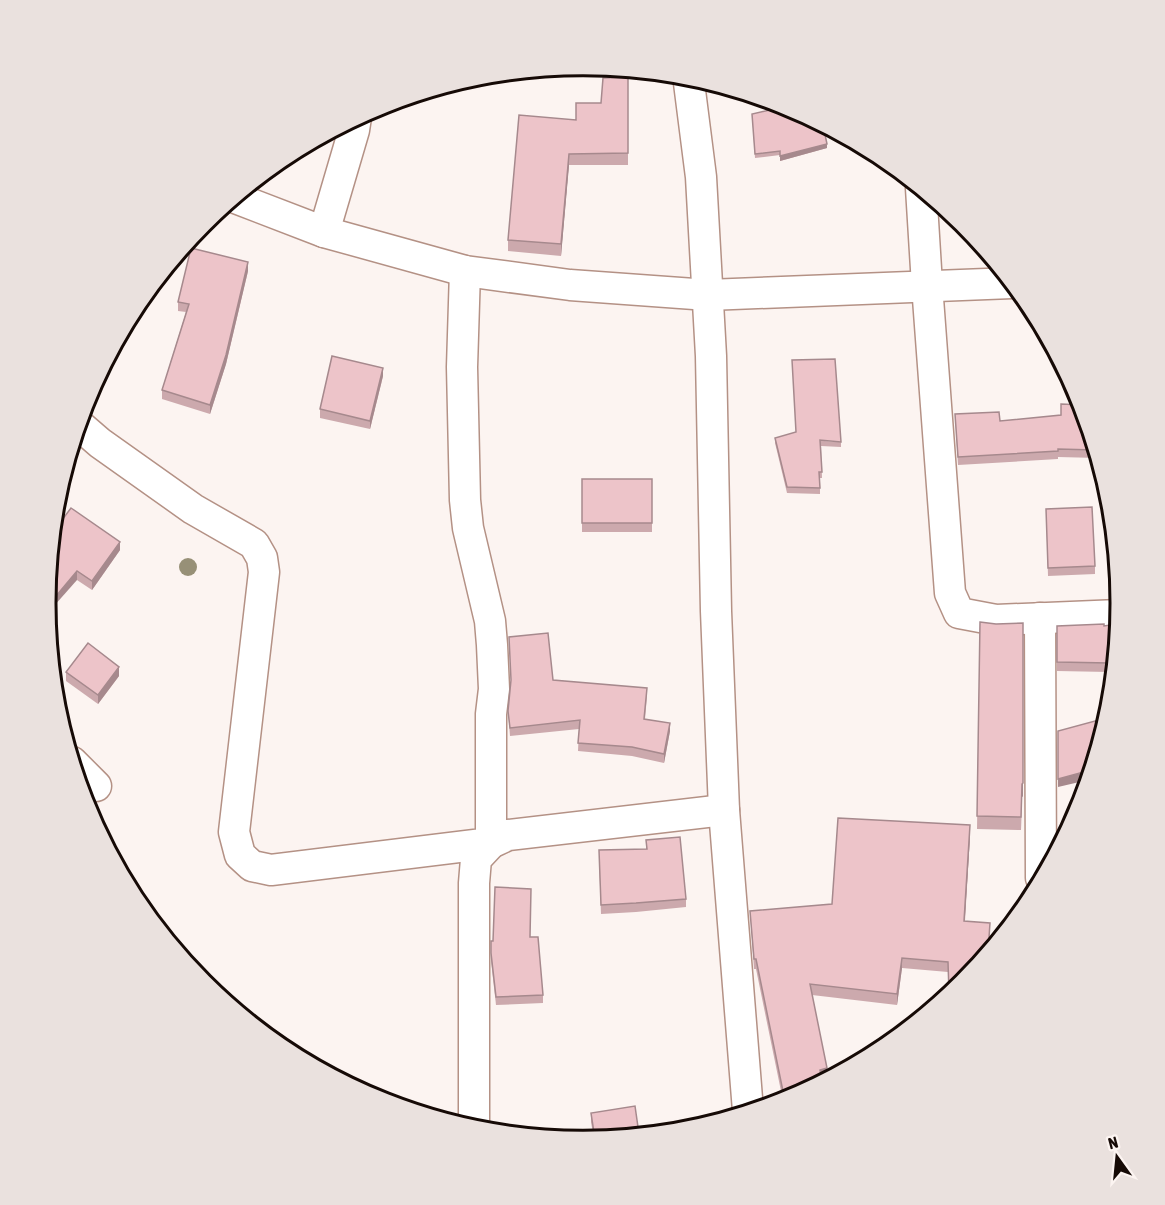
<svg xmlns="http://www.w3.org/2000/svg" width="1165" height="1205" viewBox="0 0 1165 1205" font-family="'Asap Condensed',sans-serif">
	<rect width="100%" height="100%" fill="#fcf4f1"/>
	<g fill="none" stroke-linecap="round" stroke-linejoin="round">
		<g stroke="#b49185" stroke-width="33">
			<g id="minor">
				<path d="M 688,75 L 701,177 L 711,356 L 716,611 L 724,810 L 748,1111"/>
				<path d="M 921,188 L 927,285 L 950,593 L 959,613 L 996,620 L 1119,615"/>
				<path d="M 233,197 L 324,232 L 465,271 L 570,285 L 708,295 L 1012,283"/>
				<path d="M 324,232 L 354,130 L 356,117"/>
				<path d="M 78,424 L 100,443 L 193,509 L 254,544 L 262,558 L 264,572 L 234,832 L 240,855 L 252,866 L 271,870 L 491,843 L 491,714 L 494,689 L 492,645 L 490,621 L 468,528 L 465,500 L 462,367 L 465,271"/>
				<path d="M 1040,618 L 1041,878"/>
				<path d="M 72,762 L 96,786"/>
				<path d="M 474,1129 L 474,883 L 476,859 L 491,843 L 508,835 L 724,810"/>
			</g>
		</g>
		<use href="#minor" stroke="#fff" stroke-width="30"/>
	</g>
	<circle fill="#979077" cx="188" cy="567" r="9"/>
	<g fill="#cca9ad">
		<path d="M 628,77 L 628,165 L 569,165 L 561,256 L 508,251 L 508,240 L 576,120 L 601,103 Z"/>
		<path d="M 752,114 L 827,148 L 780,161 L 780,155 L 755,158 Z"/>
		<path d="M 248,271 L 226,364 L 210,414 L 162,399 L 162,390 L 186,312 L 178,311 L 178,302 Z"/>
		<path d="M 383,376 L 370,429 L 320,418 L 320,409 Z"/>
		<path d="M 1082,405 L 1098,458 L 1058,457 L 1058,459 L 958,465 L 955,414 L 1000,421 L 1061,415 Z"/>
		<path d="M 775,438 L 841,442 L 841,447 L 821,446 L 822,478 L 820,478 L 820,494 L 787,493 L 775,443 Z"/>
		<rect x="582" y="479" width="70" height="53"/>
		<path d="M 1046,509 L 1095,566 L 1095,574 L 1048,576 Z"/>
		<path d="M 62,520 L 120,550 L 92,590 L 77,580 Z"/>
		<path d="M 980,622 L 1023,796 L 1022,797 L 1021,830 L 977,829 Z"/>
		<path d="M 1118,624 L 1111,690 L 1109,672 L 1057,671 L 1057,626 L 1104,626 Z"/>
		<path d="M 66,672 L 119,676 L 98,704 L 66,681 Z"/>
		<path d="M 553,680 L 647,696 L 645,719 L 670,731 L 664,763 L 632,756 L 578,751 L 579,729 L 510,736 L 508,711 Z"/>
		<path d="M 970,836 L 965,921 L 990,934 L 989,951 L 962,983 L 949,994 L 948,972 L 902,968 L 897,1005 L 812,995 L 827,1078 L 822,1080 L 788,1099 L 777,1103 L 777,1097 L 782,1096 L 756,969 L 754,969 L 750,911 L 832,904 Z"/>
		<path d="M 646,840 L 686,899 L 686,907 L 636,912 L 601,914 L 599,859 L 646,849 Z"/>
		<path d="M 530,937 L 543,995 L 543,1003 L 496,1005 L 491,961 L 491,941 Z"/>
		<path d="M 591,1113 L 639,1134 L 594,1139 L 591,1122 Z"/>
	</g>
	<g fill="#a6898d">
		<path d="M 827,144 L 827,148 L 780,161 L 780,156 Z"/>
		<path d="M 569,154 L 569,165 L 561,256 L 561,244 Z"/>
		<path d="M 248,262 L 248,271 L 226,364 L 210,414 L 210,405 Z"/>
		<path d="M 383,368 L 383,376 L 370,429 L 370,421 Z"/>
		<path d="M 120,542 L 120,550 L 92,590 L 92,581 Z"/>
		<path d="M 77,571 L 77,580 L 46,615 L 46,608 Z"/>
		<path d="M 119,667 L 119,676 L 98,704 L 98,695 Z"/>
		<path d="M 670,723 L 670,731 L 664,763 L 664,754 Z"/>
		<path d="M 1091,770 L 1088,780 L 1058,787 L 1058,779 Z"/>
		<path d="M 1023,783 L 1023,796 L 1022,797 L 1021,830 L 1022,784 Z"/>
		<path d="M 970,825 L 970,836 L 964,931 L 964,921 Z"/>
		<path d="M 902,958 L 902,968 L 897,1005 L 897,994 Z"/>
		<path d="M 827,1068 L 827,1078 L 820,1080 L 820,1070 Z"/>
	</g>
	<g fill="#edc4c9" stroke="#a6898d" stroke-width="1.5">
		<path d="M 628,77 L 628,153 L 569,154 L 561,244 L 508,240 L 519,115 L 576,120 L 576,103 L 601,103 L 603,78 Z"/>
		<path d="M 788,106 L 823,125 L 827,144 L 780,156 L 780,151 L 755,154 L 752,114 Z"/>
		<path d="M 191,248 L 248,262 L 226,355 L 210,405 L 162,390 L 189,304 L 178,302 Z"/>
		<path d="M 332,356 L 383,368 L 370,421 L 320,409 Z"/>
		<path d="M 835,359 L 841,442 L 820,440 L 822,472 L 819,472 L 820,488 L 787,487 L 775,438 L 796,432 L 792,360 Z"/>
		<path d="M 1061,404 L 1082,405 L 1095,450 L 1058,449 L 1058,451 L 958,457 L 955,414 L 999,412 L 1000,421 L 1061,415 Z"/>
		<rect x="582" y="479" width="70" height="44"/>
		<path d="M 1092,507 L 1095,566 L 1048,568 L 1046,509 Z"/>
		<path d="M 71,508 L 120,542 L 92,581 L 77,571 L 46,608 L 45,602 L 54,514 L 62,520 Z"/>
		<path d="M 980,622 L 996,624 L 1023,623 L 1023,783 L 1022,784 L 1021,817 L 977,816 Z"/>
		<path d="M 1104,624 L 1104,626 L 1118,624 L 1112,684 L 1109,663 L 1057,662 L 1057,626 Z"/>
		<path d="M 548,633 L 553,680 L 647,688 L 644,719 L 670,723 L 664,754 L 632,747 L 578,743 L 580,720 L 510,728 L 508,711 L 511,680 L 509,637 Z"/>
		<path d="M 88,643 L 119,667 L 98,695 L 66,672 Z"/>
		<path d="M 1106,718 L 1091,770 L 1058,779 L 1058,731 Z"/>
		<path d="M 838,818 L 970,825 L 964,921 L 990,923 L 988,952 L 962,983 L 949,993 L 948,962 L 902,958 L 897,994 L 810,984 L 827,1068 L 820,1070 L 822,1081 L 788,1099 L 777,1102 L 777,1097 L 784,1096 L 756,959 L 754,959 L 750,911 L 832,904 Z"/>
		<path d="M 680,837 L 686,899 L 636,903 L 601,905 L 599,850 L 647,849 L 646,840 Z"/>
		<path d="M 495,887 L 531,889 L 530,937 L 538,937 L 543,995 L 496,997 L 491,953 L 491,941 L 493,941 Z"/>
		<path d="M 635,1106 L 639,1134 L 595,1139 L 591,1113 Z"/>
	</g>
	<path d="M0 0H1165V1205H0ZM56 603a527 527 0 1 1 1054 0a527 527 0 1 1-1054 0Z" fill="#eae1de" fill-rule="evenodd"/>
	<path fill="none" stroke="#160a06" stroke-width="3" d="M56 603a527 527 0 1 1 1054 0a527 527 0 1 1-1054 0Z"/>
	<g transform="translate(1117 1157) rotate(345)" stroke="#fcf4f1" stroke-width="4.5" paint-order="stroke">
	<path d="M0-4.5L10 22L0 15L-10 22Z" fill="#160a06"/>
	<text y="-9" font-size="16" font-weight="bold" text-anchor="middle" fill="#160a06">N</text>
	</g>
</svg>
